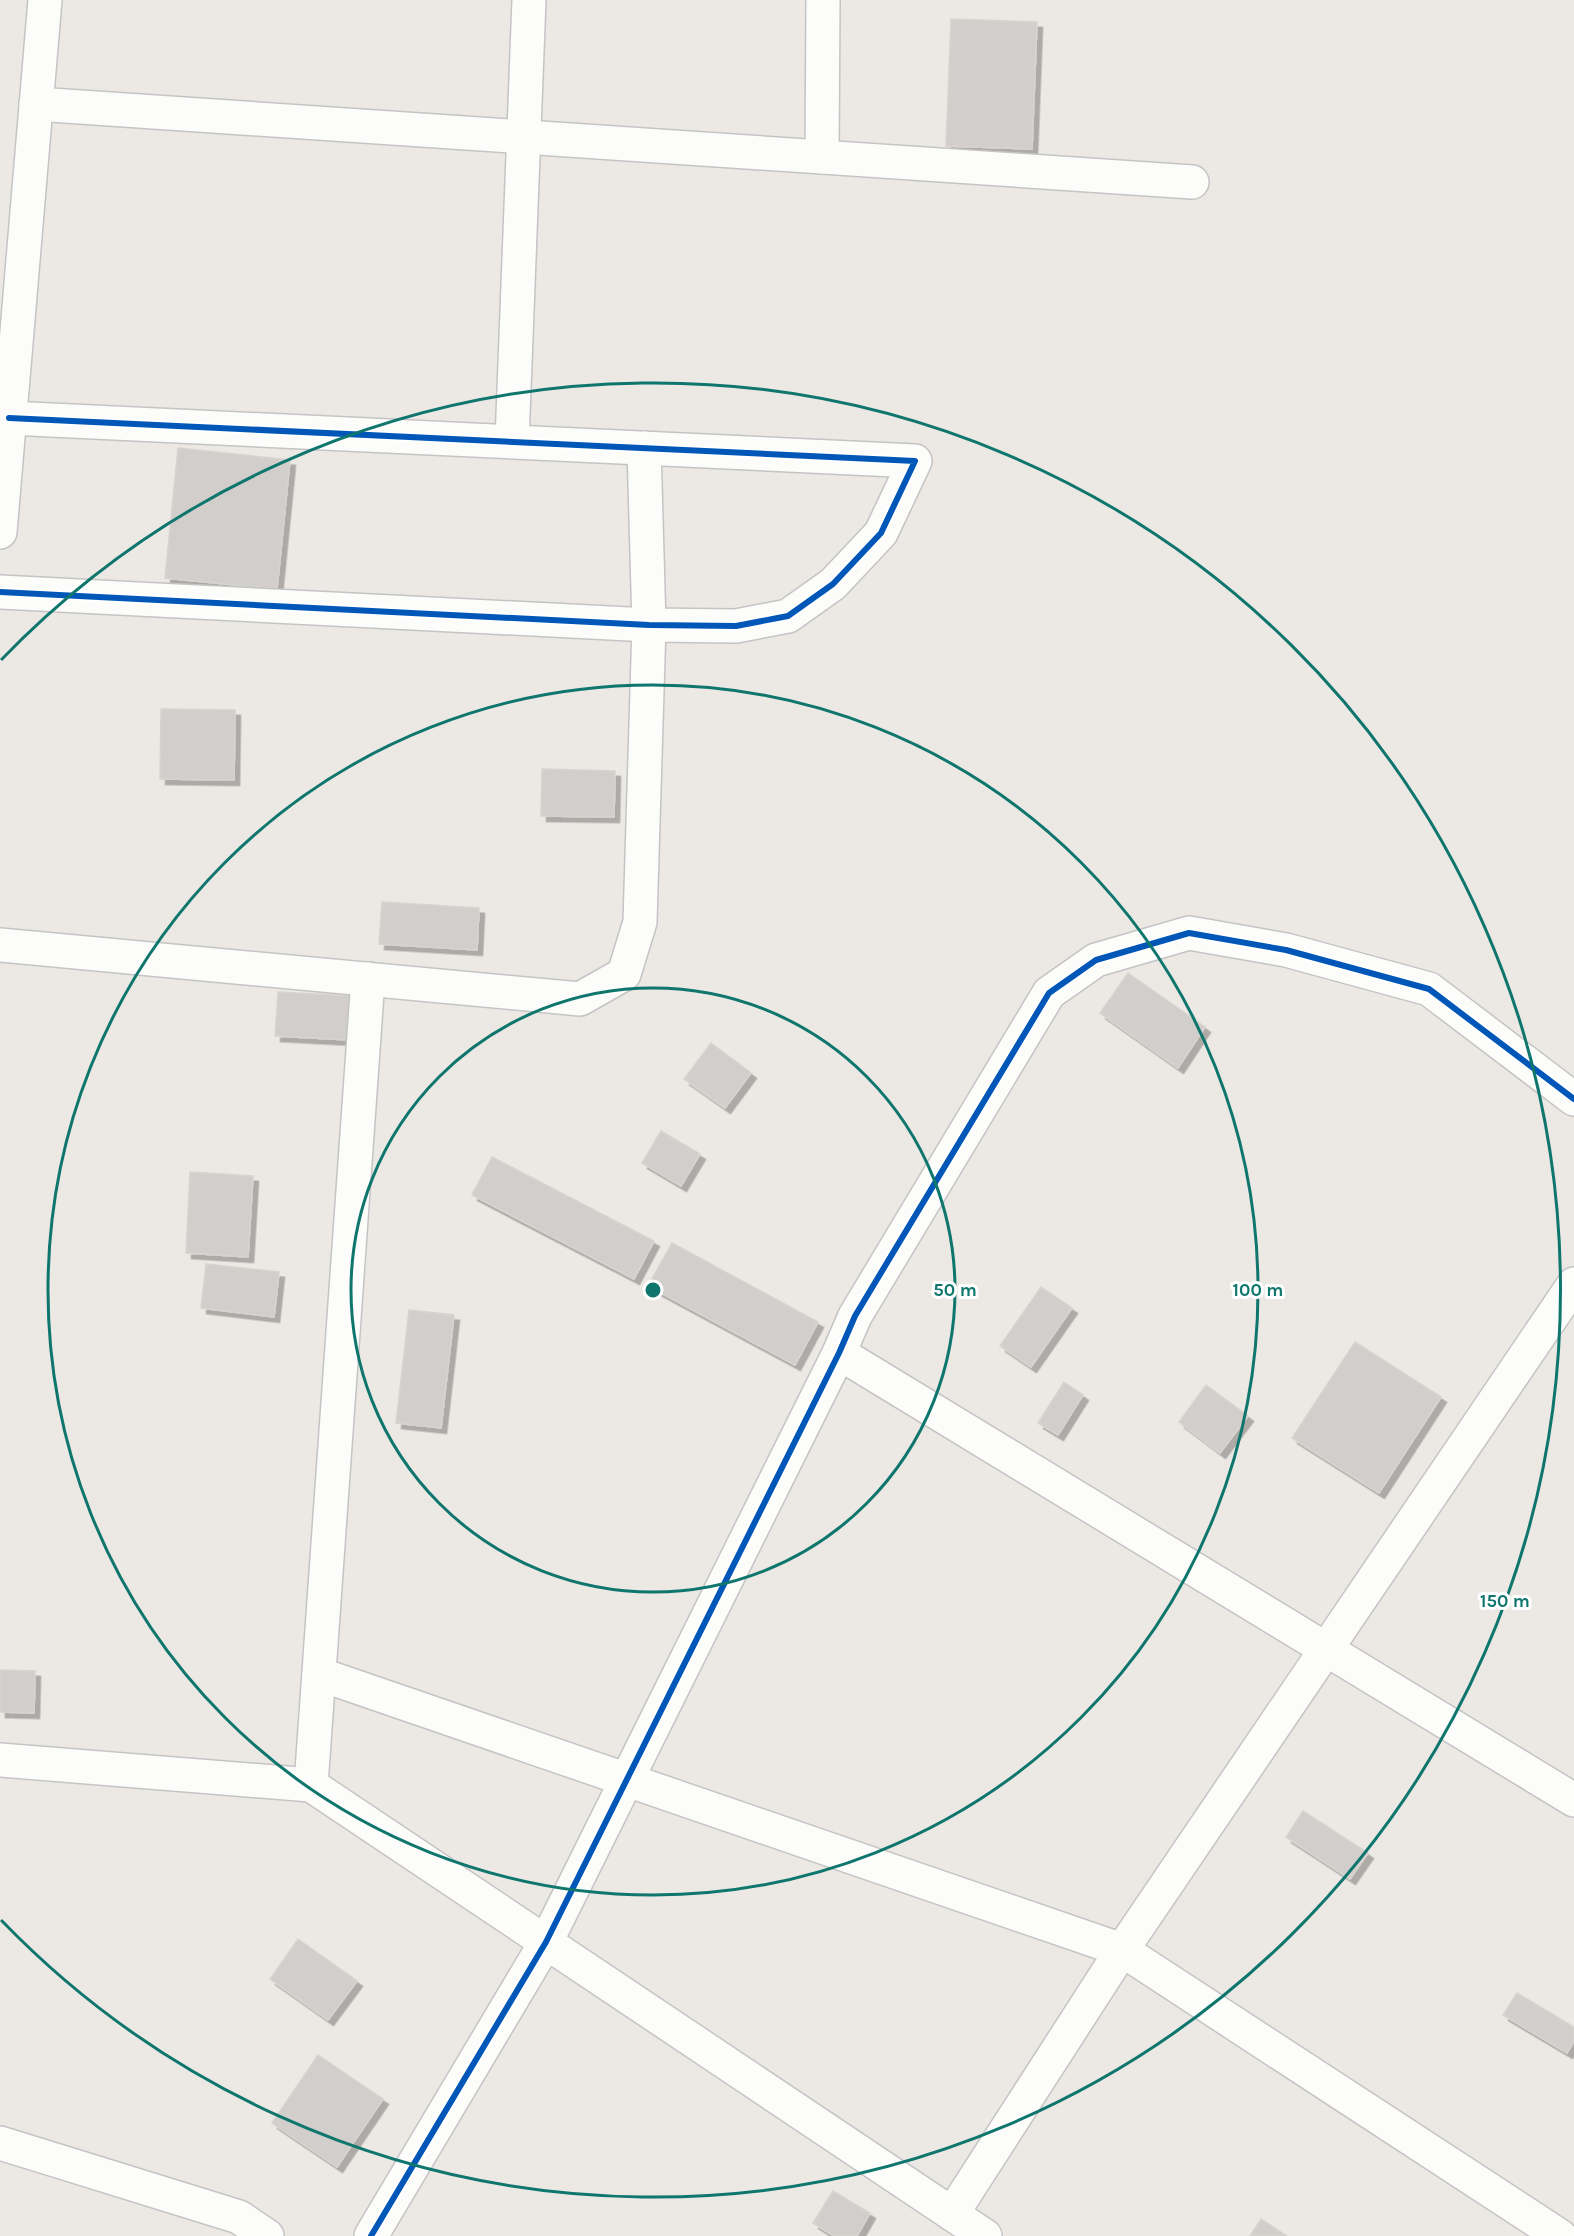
<svg xmlns="http://www.w3.org/2000/svg" width="1574" height="2236" viewBox="0 0 1574 2236" font-family="Karla,sans-serif">
	<defs>
		<filter id="shadow"><feDropShadow dx="5.5" dy="5.5" stdDeviation="0" flood-color="#0004"/></filter>
	</defs>
	<rect width="100%" height="100%" fill="#ece8e4"/>
	<g fill="#d1cecb" stroke="#d7d4d0" stroke-width="1.5" filter="url(#shadow)">
		<path d="M 951,19 L 1037,22 L 1032,149 L 946,146 Z"/>
		<path d="M 178,448 L 290,460 L 277,589 L 165,578 Z"/>
		<path d="M 161,709 L 235,710 L 234,780 L 160,779 Z"/>
		<path d="M 542,769 L 615,771 L 614,817 L 541,816 Z"/>
		<path d="M 382,902 L 479,908 L 477,950 L 379,944 Z"/>
		<path d="M 1128,973 L 1205,1027 L 1178,1068 L 1100,1013 Z"/>
		<path d="M 278,992 L 352,996 L 349,1040 L 275,1036 Z"/>
		<path d="M 711,1043 L 751,1073 L 725,1108 L 684,1079 Z"/>
		<path d="M 661,1131 L 700,1154 L 681,1186 L 642,1163 Z"/>
		<path d="M 492,1157 L 654,1241 L 634,1279 L 472,1195 Z"/>
		<path d="M 190,1172 L 253,1176 L 248,1257 L 186,1253 Z"/>
		<path d="M 672,1243 L 818,1322 L 795,1365 L 648,1286 Z"/>
		<path d="M 206,1264 L 279,1272 L 274,1317 L 201,1308 Z"/>
		<path d="M 1041,1287 L 1072,1308 L 1031,1367 L 1000,1346 Z"/>
		<path d="M 409,1310 L 454,1315 L 441,1428 L 396,1423 Z"/>
		<path d="M 1355,1342 L 1441,1397 L 1379,1493 L 1292,1438 Z"/>
		<path d="M 1064,1382 L 1083,1395 L 1058,1435 L 1038,1423 Z"/>
		<path d="M 1206,1385 L 1248,1416 L 1220,1453 L 1179,1422 Z"/>
		<path d="M 0,1670 L 35,1671 L 34,1713 L 0,1712 Z"/>
		<path d="M 1303,1811 L 1368,1853 L 1350,1879 L 1286,1837 Z"/>
		<path d="M 298,1939 L 357,1981 L 328,2020 L 270,1979 Z"/>
		<path d="M 1517,1993 L 1574,2027 L 1574,2041 L 1567,2053 L 1503,2015 Z"/>
		<path d="M 318,2055 L 383,2099 L 337,2167 L 272,2123 Z"/>
		<path d="M 833,2191 L 870,2213 L 857,2236 L 834,2236 L 813,2223 Z"/>
		<path d="M 1261,2219 L 1287,2236 L 1250,2236 Z"/>
	</g>
	<g fill="none" stroke-linecap="round" stroke-linejoin="round">
		<g stroke="#c5c4c5" stroke-width="36">
			<g id="street">
				<path d="M 36,104 L 1192,182"/>
				<path d="M 822,157 L 823,0"/>
				<path d="M 512,441 L 529,0"/>
				<path d="M 0,532 L 45,0"/>
				<path d="M 0,592 L 649,625 L 736,626 L 788,616 L 833,584 L 881,533 L 915,461 L 9,418"/>
				<path d="M 0,945 L 580,999 L 624,974 L 640,922 L 649,625 L 644,448"/>
				<path d="M 839,1353 L 1574,1800"/>
				<path d="M 319,1674 L 1122,1950 L 1560,2236"/>
				<path d="M 311,1785 L 368,979"/>
				<path d="M 0,2143 L 239,2217 L 267,2236"/>
				<path d="M 952,2214 L 1122,1950 L 1574,1284"/>
				<path d="M 371,2236 L 546,1942 L 839,1353 L 855,1316 L 1049,993 L 1096,960 L 1189,933 L 1286,950 L 1429,989 L 1574,1099"/>
			</g>
		</g>
		<g stroke="#c5c4c5" stroke-width="36">
			<path id="secondary" d="M 0,1760 L 311,1785 L 985,2236"/>
		</g>
		<use href="#street" stroke="#fcfcfb" stroke-width="33"/>
		<use href="#secondary" stroke="#fcfcfb" stroke-width="33"/>
		<g stroke="#fff" stroke-width="10">
			<g id="cycleway">
				<path d="M 0,592 L 649,625 L 736,626 L 788,616 L 833,584 L 881,533 L 915,461 L 9,418"/>
				<path d="M 371,2236 L 546,1942 L 839,1353 L 855,1316 L 1049,993 L 1096,960 L 1189,933 L 1286,950 L 1429,989 L 1574,1099"/>
			</g>
		</g>
		<use href="#cycleway" stroke="#0057b8" stroke-width="6"/>
	</g>
	<g fill="none" stroke="#0f766e" stroke-width="3">
		<circle cx="653" cy="1290" r="302"/>
		<circle cx="653" cy="1290" r="605"/>
		<path d="M1 660A907 907 0 1 1 1 1920"/>
	</g>
	<circle cx="653" cy="1290" r="9" fill="#0f766e" stroke="#fff" stroke-width="3"/>
	<g font-size="18" text-anchor="middle" font-weight="bold" fill="#0f766e" stroke="#fff" stroke-width="6" stroke-linejoin="round" paint-order="stroke">
		<text x="955" y="1296">50 m</text>
		<text x="1258" y="1296">100 m</text>
		<text x="1505" y="1607">150 m</text>
	</g>
</svg>
